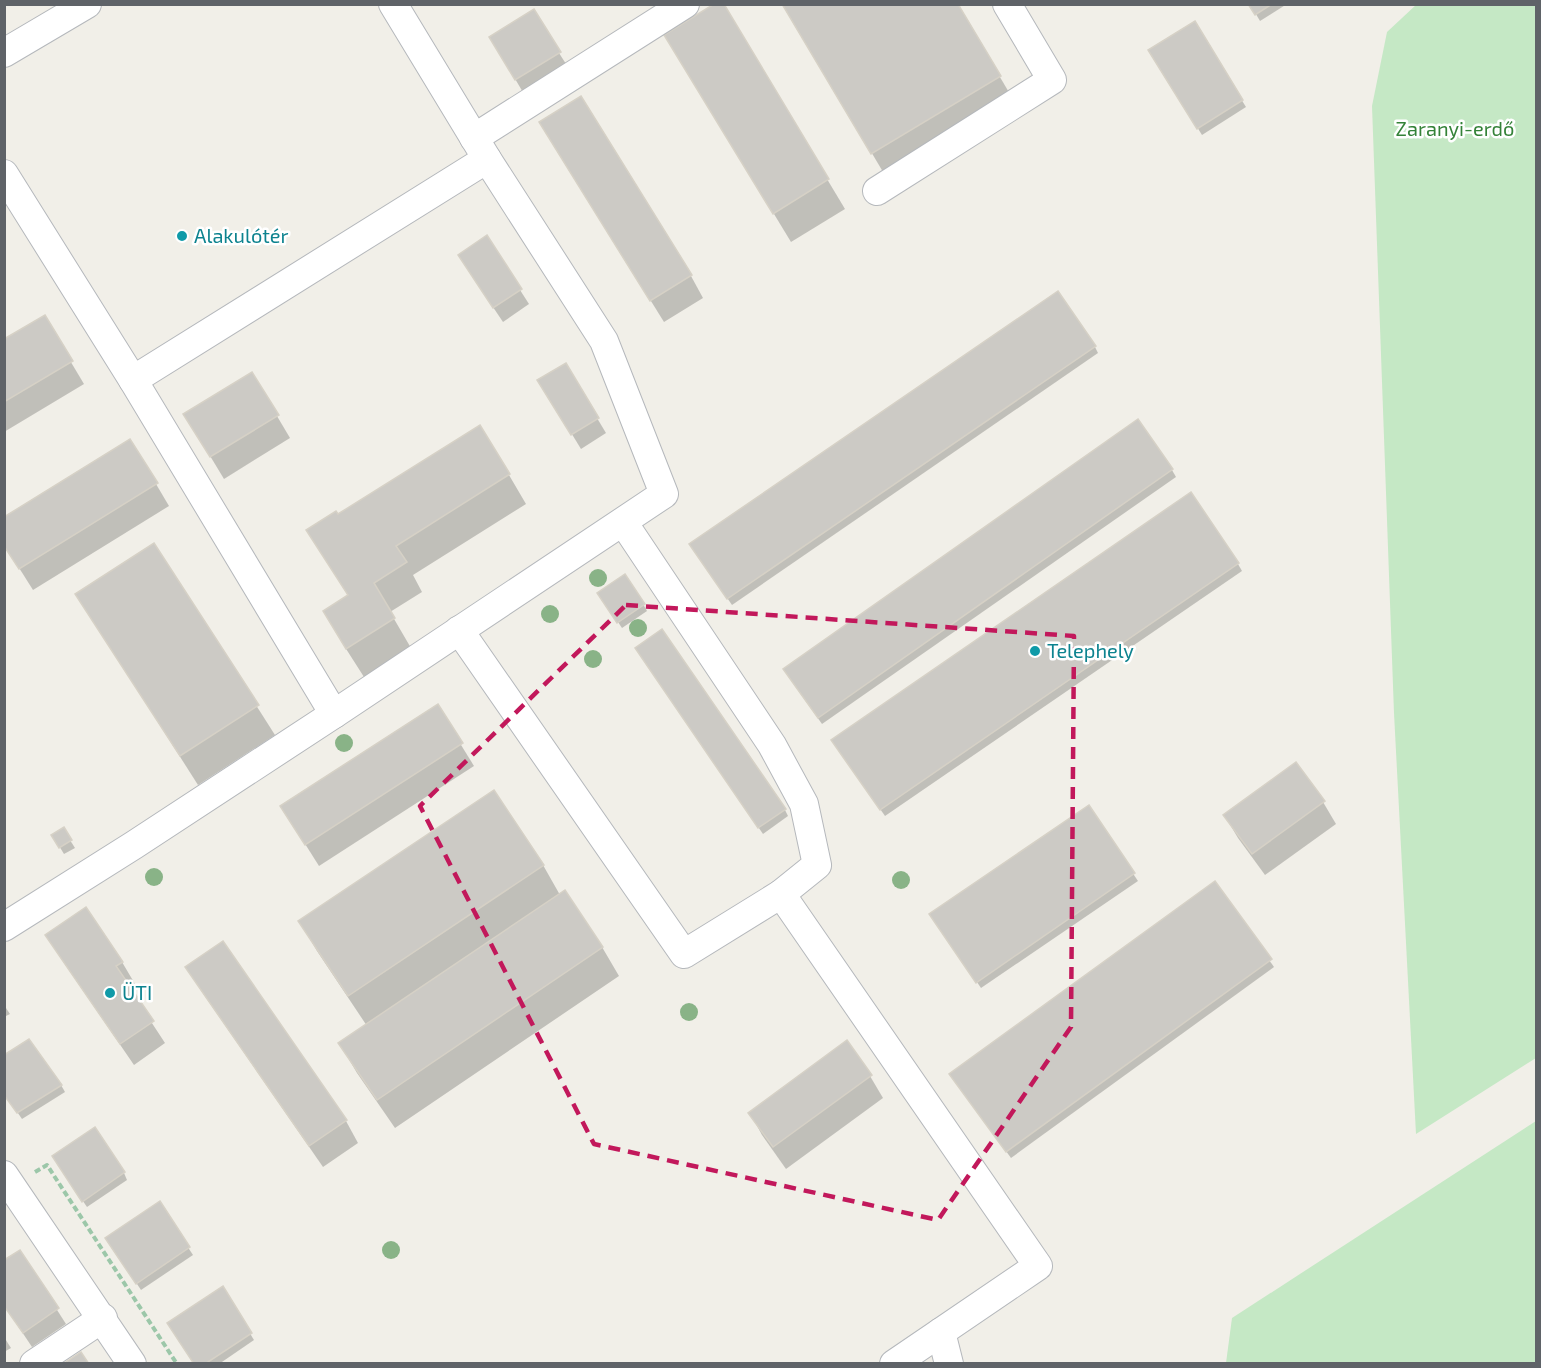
<svg xmlns="http://www.w3.org/2000/svg" width="1541" height="1368" viewBox="0 0 1541 1368" font-family="'Exo 2',sans-serif">
	<rect width="100%" height="100%" fill="#f1efe8"/>
	<g fill="#c5e8c5">
		<path d="M 1417,4 L 1536,5 L 1536,1058 L 1416,1134 L 1394,713 L 1372,106 L 1387,32 Z"/>
		<path d="M 1536,1121 L 1536,1363 L 1226,1363 L 1232,1318 Z"/>
	</g>
	<g fill="#0003">
		<path d="M 722,4 L 845,209 L 791,242 L 683,64 Z"/>
		<path d="M 957,4 L 1017,106 L 889,182 L 801,34 Z"/>
		<path d="M 1250,4 L 1287,4 L 1260,21 Z"/>
		<path d="M 1194,23 L 1246,107 L 1202,135 L 1150,51 Z"/>
		<path d="M 499,52 L 559,53 L 568,67 L 524,94 Z"/>
		<path d="M 554,145 L 691,276 L 703,298 L 664,322 Z"/>
		<path d="M 486,237 L 529,304 L 503,322 L 468,270 Z"/>
		<path d="M 44,317 L 84,384 L 4,432 L 4,341 Z"/>
		<path d="M 1095,347 L 1098,353 L 732,605 L 695,551 Z"/>
		<path d="M 565,365 L 606,433 L 581,449 L 548,395 Z"/>
		<path d="M 252,374 L 290,438 L 224,479 L 198,436 Z"/>
		<path d="M 1172,470 L 1176,477 L 822,724 L 788,676 Z"/>
		<path d="M 509,475 L 526,504 L 413,575 L 422,592 L 390,612 L 411,648 L 364,677 L 341,641 L 349,597 L 325,559 L 337,517 Z"/>
		<path d="M 156,484 L 169,506 L 33,590 L 4,544 Z"/>
		<path d="M 154,545 L 275,735 L 198,785 L 77,595 Z"/>
		<path d="M 1238,564 L 1242,571 L 885,816 L 837,747 Z"/>
		<path d="M 603,600 L 643,604 L 647,611 L 622,628 Z"/>
		<path d="M 641,655 L 785,810 L 788,816 L 763,834 Z"/>
		<path d="M 437,706 L 474,766 L 319,866 L 295,828 Z"/>
		<path d="M 1323,802 L 1336,824 L 1265,875 L 1238,838 L 1225,816 Z"/>
		<path d="M 1088,807 L 1138,881 L 981,988 L 935,921 Z"/>
		<path d="M 63,829 L 75,848 L 64,854 L 53,836 Z"/>
		<path d="M 543,865 L 560,895 L 602,947 L 619,976 L 395,1128 L 357,1073 L 340,1044 L 367,1026 L 317,951 L 300,922 Z"/>
		<path d="M 1215,883 L 1274,967 L 1011,1158 L 955,1081 Z"/>
		<path d="M 47,935 L 122,962 L 135,984 L 129,988 L 165,1043 L 134,1065 L 60,957 Z"/>
		<path d="M 187,967 L 346,1121 L 358,1143 L 323,1167 L 200,989 Z"/>
		<path d="M 4,1005 L 10,1014 L 4,1017 Z"/>
		<path d="M 870,1076 L 883,1098 L 786,1169 L 762,1135 L 750,1113 Z"/>
		<path d="M 61,1085 L 65,1092 L 22,1119 L 4,1093 Z"/>
		<path d="M 57,1163 L 124,1173 L 127,1180 L 87,1207 Z"/>
		<path d="M 159,1203 L 193,1255 L 141,1290 L 111,1245 Z"/>
		<path d="M 20,1252 L 66,1324 L 32,1347 L 4,1305 Z"/>
		<path d="M 222,1288 L 254,1340 L 219,1364 L 195,1364 Z"/>
		<path d="M 4,1337 L 11,1348 L 4,1352 Z"/>
	</g>
	<g fill="#cccac5" stroke="#d6d1c6" stroke-width="1.5">
		<path d="M 714,4 L 724,4 L 829,179 L 773,214 L 664,35 Z"/>
		<path d="M 782,4 L 958,4 L 1001,76 L 871,154 Z"/>
		<path d="M 1248,4 L 1272,4 L 1255,15 Z"/>
		<path d="M 534,9 L 561,52 L 515,80 L 489,37 Z"/>
		<path d="M 1195,21 L 1243,100 L 1197,129 L 1148,50 Z"/>
		<path d="M 581,96 L 692,275 L 650,301 L 539,122 Z"/>
		<path d="M 487,235 L 522,289 L 493,308 L 458,255 Z"/>
		<path d="M 1058,291 L 1096,346 L 727,599 L 689,544 Z"/>
		<path d="M 45,315 L 73,361 L 4,402 L 4,339 Z"/>
		<path d="M 566,363 L 599,418 L 571,435 L 537,380 Z"/>
		<path d="M 252,372 L 279,415 L 210,457 L 183,414 Z"/>
		<path d="M 1138,419 L 1173,469 L 818,718 L 783,669 Z"/>
		<path d="M 480,425 L 510,474 L 396,546 L 407,562 L 374,583 L 395,618 L 346,649 L 323,611 L 348,595 L 306,530 L 336,511 L 338,514 Z"/>
		<path d="M 130,439 L 158,483 L 19,569 L 4,546 L 4,517 Z"/>
		<path d="M 1191,492 L 1239,563 L 880,810 L 831,740 Z"/>
		<path d="M 154,543 L 259,705 L 180,756 L 75,594 Z"/>
		<path d="M 625,574 L 645,604 L 617,623 L 597,593 Z"/>
		<path d="M 662,629 L 786,809 L 758,828 L 635,648 Z"/>
		<path d="M 438,704 L 463,743 L 305,845 L 280,806 Z"/>
		<path d="M 1296,762 L 1325,801 L 1252,854 L 1223,815 Z"/>
		<path d="M 494,790 L 544,865 L 348,996 L 298,921 Z"/>
		<path d="M 1089,805 L 1135,873 L 976,983 L 929,914 Z"/>
		<path d="M 64,827 L 72,840 L 59,848 L 51,835 Z"/>
		<path d="M 1215,881 L 1272,959 L 1006,1152 L 949,1074 Z"/>
		<path d="M 565,890 L 603,947 L 377,1100 L 338,1043 Z"/>
		<path d="M 86,907 L 123,962 L 116,966 L 154,1021 L 120,1044 L 45,935 Z"/>
		<path d="M 223,941 L 347,1120 L 309,1146 L 185,967 Z"/>
		<path d="M 29,1039 L 62,1085 L 17,1113 L 4,1095 L 4,1055 Z"/>
		<path d="M 847,1040 L 872,1075 L 773,1147 L 748,1113 Z"/>
		<path d="M 95,1127 L 125,1172 L 82,1202 L 52,1156 Z"/>
		<path d="M 160,1201 L 190,1247 L 136,1284 L 105,1238 Z"/>
		<path d="M 20,1250 L 59,1308 L 23,1333 L 4,1306 L 4,1260 Z"/>
		<path d="M 223,1286 L 252,1333 L 205,1364 L 194,1364 L 167,1323 Z"/>
		<path d="M 81,1352 L 89,1364 L 63,1364 Z"/>
	</g>
	<g fill="none" stroke-linecap="round" stroke-linejoin="round">
		<g stroke="#b5b8bc" stroke-width="30">
			<g id="minor">
				<path d="M 4,53 L 87,4"/>
				<path d="M 474,138 L 685,4"/>
				<path d="M 4,174 L 133,380 L 334,714 L 134,845 L 4,927"/>
				<path d="M 877,191 L 1052,80 L 1007,4"/>
				<path d="M 133,380 L 487,159 L 393,4"/>
				<path d="M 623,522 L 772,745 L 804,804 L 817,865 L 781,894 L 1038,1266 L 894,1364"/>
				<path d="M 459,630 L 684,954 L 781,894"/>
				<path d="M 334,714 L 664,494 L 604,341 L 487,159"/>
				<path d="M 4,1175 L 132,1364"/>
				<path d="M 941,1332 L 949,1364"/>
				<path d="M 34,1364 L 103,1318"/>
			</g>
		</g>
		<path stroke="#9cc7a9" stroke-width="4" stroke-dasharray="6 3" stroke-linecap="butt" d="M 35,1172 L 47,1165 L 177,1364"/>
		<use href="#minor" stroke="#fff" stroke-width="28"/>
	</g>
	<g fill="#89b387">
		<circle cx="598" cy="578" r="9"/>
		<circle cx="550" cy="614" r="9"/>
		<circle cx="638" cy="628" r="9"/>
		<circle cx="593" cy="659" r="9"/>
		<circle cx="344" cy="743" r="9"/>
		<circle cx="154" cy="877" r="9"/>
		<circle cx="901" cy="880" r="9"/>
		<circle cx="689" cy="1012" r="9"/>
		<circle cx="391" cy="1250" r="9"/>
	</g>
	<path fill="none" stroke="#c2185b" stroke-width="4.5" stroke-dasharray="12 8" stroke-linejoin="round" d="M 626,605 L 1074,636 L 1071,1027 L 938,1220 L 594,1144 L 420,806 Z"/>
	<g fill="#0f9aa8" stroke="#fff" stroke-width="2">
		<circle cx="182" cy="236" r="6"/>
		<circle cx="1035" cy="651" r="6"/>
		<circle cx="110" cy="993" r="6"/>
	</g>
	<g text-anchor="middle" stroke-width="5" stroke-linejoin="round" paint-order="stroke">
		<g font-size="20" fill="#348238" stroke="#fff">
			<text x="1455" y="136">Zaranyi-erdő</text>
		</g>
		<g font-size="20" fill="#0d838f" stroke="#fff" text-anchor="start">
			<text x="194" y="243">Alakulótér</text>
			<text x="1047" y="658">Telephely</text>
			<text x="122" y="1000">ÜTI</text>
		</g>
	</g>
	<rect width="1541" height="1368" fill="none" stroke="#5f6368" stroke-width="12"/>
</svg>
